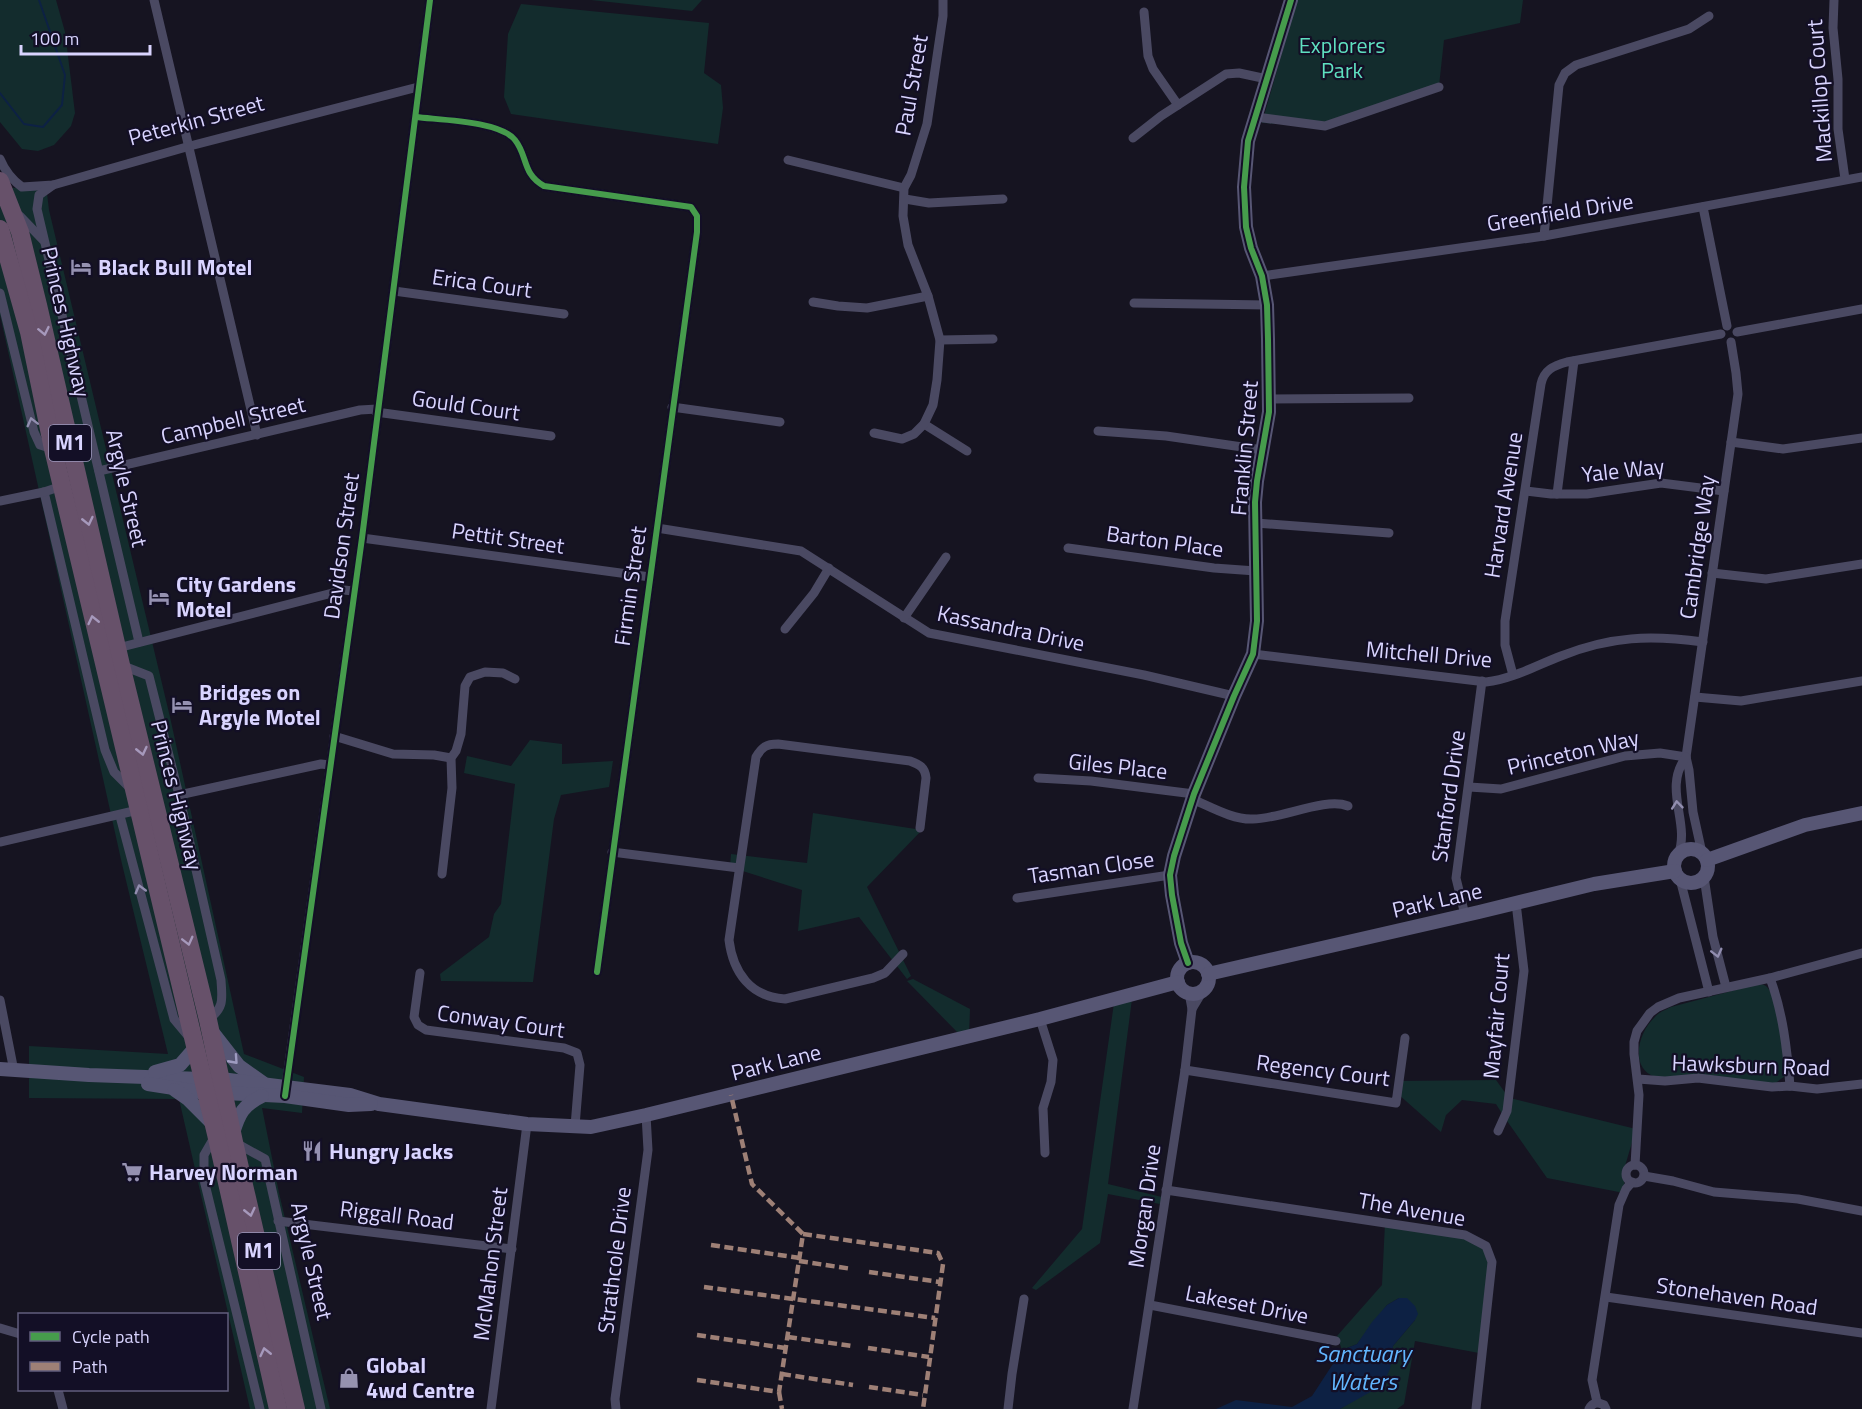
<svg xmlns="http://www.w3.org/2000/svg" width="1862" height="1409" viewBox="0 0 1862 1409" font-family="'Titillium Web',sans-serif">
	<rect width="100%" height="100%" fill="#161421"/>
	<g fill="#132c2d">
		<path d="M 0,0 L 56,0 L 65,32 L 75,113 L 71,126 L 54,145 L 38,151 L 22,149 L 0,122 Z"/>
		<path d="M 591,0 L 702,0 L 692,11 Z"/>
		<path d="M 1297,0 L 1523,0 L 1520,23 L 1444,40 L 1439,86 L 1325,126 L 1262,123 Z"/>
		<path d="M 521,4 L 709,23 L 704,73 L 721,85 L 723,108 L 718,144 L 511,114 L 504,97 L 508,34 Z"/>
		<path d="M 46,185 L 49,210 L 170,717 L 244,1054 L 304,1077 L 302,1113 L 262,1108 L 279,1193 L 330,1409 L 250,1409 L 179,1099 L 29,1098 L 29,1046 L 168,1054 L 122,864 L 0,315 L 0,189 Z"/>
		<path d="M 530,740 L 562,744 L 562,764 L 613,761 L 609,787 L 561,795 L 554,819 L 533,982 L 441,981 L 440,974 L 489,937 L 494,914 L 501,904 L 515,784 L 464,773 L 467,756 L 511,766 Z"/>
		<path d="M 813,813 L 922,830 L 867,887 L 911,976 L 907,979 L 859,917 L 798,931 L 802,890 L 730,867 L 731,854 L 807,863 Z"/>
		<path d="M 913,979 L 970,1009 L 969,1036 L 964,1039 L 907,981 Z"/>
		<path d="M 1758,984 C 1763,985 1764,984 1767,987 C 1779,998 1783,1058 1785,1076 L 1774,1084 L 1655,1077 C 1629,1068 1638,1032 1655,1017 C 1659,1012 1665,1010 1671,1007 Z"/>
		<path d="M 1132,999 L 1108,1184 L 1166,1198 L 1165,1205 L 1108,1194 L 1100,1243 L 1036,1290 L 1032,1288 L 1082,1229 L 1114,1003 Z"/>
		<path d="M 1496,1080 L 1509,1098 L 1506,1120 L 1496,1104 L 1462,1100 L 1446,1115 L 1441,1132 L 1398,1094 L 1399,1081 Z"/>
		<path d="M 1510,1098 L 1636,1129 L 1625,1166 L 1624,1193 L 1547,1178 L 1507,1121 Z"/>
		<path d="M 1385,1223 L 1465,1235 L 1486,1246 L 1492,1262 L 1479,1353 L 1415,1341 L 1404,1404 L 1397,1409 L 1340,1409 L 1386,1380 L 1393,1346 L 1415,1320 L 1414,1306 L 1399,1298 L 1387,1305 L 1357,1344 L 1342,1350 L 1337,1336 L 1382,1285 Z"/>
	</g>
	<path fill="#0d2144" d="M 1399,1298 L 1407,1298 L 1415,1306 L 1418,1314 L 1415,1320 L 1393,1346 L 1390,1369 L 1385,1380 L 1374,1390 L 1340,1409 L 1216,1409 L 1236,1400 L 1292,1407 L 1312,1396 L 1342,1350 L 1357,1344 L 1372,1322 L 1387,1305 Z"/>
	<g fill="none" stroke-linecap="round" stroke-linejoin="round">
		<path stroke="#0d2144" stroke-width="2" d="M 0,93 L 24,124 L 43,127 L 62,105 L 65,75 L 39,0"/>
		<g stroke="#4a4962" stroke-width="9">
			<path d="M 154,0 L 257,435"/>
			<path d="M 1834,0 L 1833,28 L 1838,79 L 1838,129 L 1845,179"/>
			<path d="M 1144,12 L 1148,56 L 1153,69 L 1178,105"/>
			<path d="M 416,117 C 440,120 500,121 515,140 C 528,156 522,174 544,186 L 691,207 L 697,216 L 697,232 L 597,972"/>
			<path d="M 1256,117 L 1325,126 L 1439,87"/>
			<path d="M 1133,138 L 1161,116 L 1226,74 L 1239,73 L 1267,79"/>
			<path d="M 0,159 C 5,171 11,179 22,187 L 53,185 L 190,146 L 418,87"/>
			<path d="M 788,160 L 904,188"/>
			<path d="M 53,185 L 39,195 L 37,209 L 139,642"/>
			<path d="M 905,199 L 929,203 L 1003,199"/>
			<path d="M 1703,207 L 1727,326"/>
			<path d="M 20,216 L 43,240"/>
			<path d="M 1544,236 L 1559,85 L 1565,73 L 1576,65 L 1689,29 L 1709,16"/>
			<path d="M 1262,276 L 1544,236 L 1862,177"/>
			<path d="M 394,291 L 564,314"/>
			<path d="M 0,293 L 34,432 L 40,445 L 53,449"/>
			<path d="M 813,302 L 838,306 L 867,308 L 928,296"/>
			<path d="M 1134,303 L 1267,305"/>
			<path d="M 1737,332 L 1862,309"/>
			<path d="M 940,340 L 993,339"/>
			<path d="M 1269,399 L 1409,398"/>
			<path d="M 672,407 L 780,422"/>
			<path d="M 376,412 L 551,436"/>
			<path d="M 924,424 L 967,451"/>
			<path d="M 1098,431 L 1166,436 L 1263,450"/>
			<path d="M 874,433 L 902,439 L 914,434 L 924,424 L 933,405 L 937,380 L 940,340 L 928,296 L 908,245 L 903,216 L 904,188 L 911,175 L 927,124 L 943,16 L 943,0"/>
			<path d="M 1731,442 L 1783,449 L 1862,438"/>
			<path d="M 99,471 L 360,410 L 377,409"/>
			<path d="M 1526,491 L 1551,494 L 1587,494 L 1661,483 L 1724,491"/>
			<path d="M 44,492 L 105,750 L 114,772 L 129,787"/>
			<path d="M 1557,494 L 1574,361"/>
			<path d="M 0,501 L 44,492 L 65,485"/>
			<path d="M 1256,523 L 1389,533"/>
			<path d="M 657,528 L 801,551 L 929,633 L 1144,675 L 1234,696"/>
			<path d="M 362,538 L 650,577"/>
			<path d="M 1068,548 L 1214,568 L 1256,571"/>
			<path d="M 1712,573 L 1766,579 L 1862,564"/>
			<path d="M 904,618 L 946,557"/>
			<path d="M 785,629 L 814,593 L 829,568"/>
			<path d="M 114,649 L 344,590 L 353,591"/>
			<path d="M 1253,654 L 1486,682 C 1513,679 1537,665 1561,656 C 1611,636 1651,635 1703,642"/>
			<path d="M 121,665 L 149,676 L 179,795 L 221,980 C 222,999 225,1007 208,1020"/>
			<path d="M 1513,675 L 1505,645 L 1505,621 L 1541,384 C 1544,370 1553,366 1567,362 L 1721,334"/>
			<path d="M 1695,697 L 1741,701 L 1862,681"/>
			<path d="M 334,736 L 393,754 L 434,755 L 451,758"/>
			<path d="M 1038,778 L 1091,781 L 1194,794"/>
			<path d="M 1469,787 L 1501,789 L 1625,756 L 1660,753 L 1686,757"/>
			<path d="M 179,795 L 321,764 L 330,765"/>
			<path d="M 1192,799 C 1211,807 1233,820 1253,819 C 1281,819 1325,797 1348,806"/>
			<path d="M 120,816 L 174,1019 L 189,1037"/>
			<path d="M 0,842 L 138,810"/>
			<path d="M 612,852 L 739,868"/>
			<path d="M 1702,853 L 1693,812 L 1689,770 L 1686,757 L 1738,394 L 1736,373 L 1731,342"/>
			<path d="M 1678,855 C 1691,823 1662,789 1686,757"/>
			<path d="M 442,874 L 452,788 L 451,758 L 456,751 L 461,734 L 465,686 L 470,677 L 485,672 L 503,673 L 515,679"/>
			<path d="M 1704,877 L 1713,937 L 1726,987"/>
			<path d="M 1680,879 L 1709,992"/>
			<path d="M 1017,898 L 1170,875"/>
			<path d="M 1465,915 L 1456,878 L 1482,681"/>
			<path d="M 903,954 L 885,973 L 873,978 L 785,999 C 751,997 733,973 729,940 L 756,757 C 762,747 766,744 778,744 L 910,761 C 920,765 925,767 926,778 L 920,828"/>
			<path d="M 420,973 L 414,1017 L 418,1025 L 426,1030 L 564,1048 L 577,1053 L 580,1065 L 575,1126"/>
			<path d="M 1770,978 C 1783,1013 1787,1049 1790,1086"/>
			<path d="M 0,1000 L 14,1071"/>
			<path d="M 1192,1009 L 1204,989"/>
			<path d="M 1040,1019 L 1053,1060 L 1051,1082 L 1043,1108 L 1045,1153"/>
			<path d="M 1185,1070 L 1396,1103 L 1405,1038"/>
			<path d="M 1638,1079 L 1665,1081 L 1698,1078 L 1772,1087 L 1790,1086 L 1817,1089 L 1862,1084"/>
			<path d="M 285,1092 L 362,538 L 430,0"/>
			<path d="M 1498,1131 L 1507,1111 L 1524,971 L 1516,903"/>
			<path d="M 215,1136 L 204,1155 L 204,1180 L 260,1409"/>
			<path d="M 236,1143 L 265,1159 L 321,1409"/>
			<path d="M 1635,1165 L 1639,1095 L 1634,1054 L 1634,1042 L 1637,1031 L 1650,1013 L 1658,1007 L 1679,998 L 1770,978 L 1862,953"/>
			<circle cx="1635" cy="1174" r="9"/>
			<path d="M 1644,1176 L 1673,1181 L 1714,1192 L 1798,1199 L 1862,1211"/>
			<path d="M 1166,1190 L 1465,1235 L 1486,1246 L 1492,1262 L 1476,1409"/>
			<path d="M 278,1221 L 512,1249"/>
			<path d="M 1606,1297 L 1862,1333"/>
			<path d="M 1150,1305 L 1336,1341"/>
			<path d="M 0,1328 L 20,1334"/>
			<path d="M 58,1390 L 63,1409"/>
			<path d="M 1597,1402 L 1592,1380 L 1619,1205 L 1626,1189 L 1632,1182"/>
			<path d="M 491,1409 L 527,1124"/>
			<path d="M 616,1409 L 615,1399 L 648,1150 L 646,1115"/>
			<path d="M 1008,1409 L 1012,1374 L 1024,1299"/>
			<path d="M 1133,1409 L 1185,1070 L 1192,1009 L 1189,993"/>
			<path d="M 1589,1409 C 1593,1402 1597,1402 1604,1405 L 1606,1409"/>
		</g>
		<g stroke="#575674" stroke-width="14">
			<circle cx="1691" cy="866" r="17"/>
			<path d="M 1707,860 L 1805,825 L 1862,813"/>
			<circle cx="1193" cy="978" r="16"/>
			<path d="M 1188,963 L 1181,943 L 1172,895 L 1170,875 L 1174,856 L 1194,794 L 1234,696 L 1253,654 L 1257,621 L 1255,502 L 1257,481 L 1269,412 L 1268,339 L 1267,305 L 1262,276 L 1251,248 L 1246,227 L 1244,187 L 1248,141 L 1291,0"/>
			<path d="M 1208,974 L 1479,912 L 1594,884 L 1675,871"/>
			<path d="M 214,1034 L 239,1066 L 263,1083"/>
			<path d="M 0,1069 L 89,1075 L 202,1079"/>
			<path d="M 155,1072 L 180,1065 L 194,1049"/>
			<path d="M 221,1079 L 350,1095 L 379,1104 L 527,1124 L 591,1127 L 646,1115 L 1040,1019 L 1178,982"/>
			<path d="M 148,1084 L 206,1093"/>
			<path d="M 175,1090 L 188,1099 L 213,1124"/>
			<path d="M 223,1093 L 285,1096 L 349,1105 L 371,1104"/>
			<path d="M 233,1133 C 239,1114 243,1105 262,1096"/>
		</g>
		<g stroke="#67516a" stroke-width="18">
			<path d="M 0,181 L 20,232 L 38,305 L 121,665 L 208,1020 L 234,1142 L 296,1409"/>
			<path d="M 0,229 L 29,332 L 53,449 L 216,1134 L 278,1409"/>
		</g>
		<g stroke="#9e8076" stroke-width="4.5" stroke-dasharray="9 4.5" stroke-linecap="butt">
			<path d="M 803,1234 L 938,1253 L 943,1264 L 923,1409"/>
			<path d="M 711,1245 L 800,1258"/>
			<path d="M 799,1261 L 852,1269"/>
			<path d="M 869,1272 L 940,1282"/>
			<path d="M 704,1287 L 935,1318"/>
			<path d="M 697,1335 L 785,1348"/>
			<path d="M 788,1337 L 852,1346"/>
			<path d="M 868,1348 L 929,1357"/>
			<path d="M 782,1374 L 853,1385"/>
			<path d="M 697,1380 L 779,1392 L 803,1234 L 752,1184 L 731,1095"/>
			<path d="M 869,1387 L 923,1395"/>
			<path d="M 779,1392 L 782,1409"/>
		</g>
		<g stroke="#130f26" stroke-width="10">
			<g id="cycleway">
				<path d="M 416,117 C 440,120 500,121 515,140 C 528,156 522,174 544,186 L 691,207 L 697,216 L 697,232 L 597,972"/>
				<path d="M 1188,963 L 1181,943 L 1172,895 L 1170,875 L 1174,856 L 1194,794 L 1234,696 L 1253,654 L 1257,621 L 1255,502 L 1257,481 L 1269,412 L 1268,339 L 1267,305 L 1262,276 L 1251,248 L 1246,227 L 1244,187 L 1248,141 L 1291,0"/>
				<path d="M 285,1096 L 362,538 L 430,0"/>
			</g>
		</g>
		<use href="#cycleway" stroke="#469c4c" stroke-width="6"/>
	</g>
	<defs><path id="oneway-chevron" d="M-2-3.5L2.5 0L-2 3.5" fill="none" stroke-width="1.6" stroke-linecap="round" stroke-linejoin="round" transform="scale(1.5)"/></defs>
	<g stroke="#a699bc">
		<use href="#oneway-chevron" transform="translate(44 331) rotate(78)"/>
		<use href="#oneway-chevron" transform="translate(88 521) rotate(77)"/>
		<use href="#oneway-chevron" transform="translate(93 620) rotate(-103)"/>
		<use href="#oneway-chevron" transform="translate(142 751) rotate(77)"/>
		<use href="#oneway-chevron" transform="translate(188 941) rotate(76)"/>
		<use href="#oneway-chevron" transform="translate(250 1212) rotate(77)"/>
		<use href="#oneway-chevron" transform="translate(265 1352) rotate(-103)"/>
	</g>
	<g stroke="#928eb0">
		<use href="#oneway-chevron" transform="translate(32 422) rotate(-104)"/>
		<use href="#oneway-chevron" transform="translate(1677 805) rotate(-96)"/>
		<use href="#oneway-chevron" transform="translate(140 889) rotate(-105)"/>
		<use href="#oneway-chevron" transform="translate(1717 953) rotate(76)"/>
	</g>
	<use stroke="#9e9bc0" href="#oneway-chevron" transform="translate(234 1060) rotate(48)"/>
	<defs>
		<g id="hotel-bare" transform="scale(1.62)"><path d="M-6-4.5h1.5V1H6V5H4.5V3h-9V5H-6ZM-4 0a1.8 1.8 0 1 1 3.6 0ZM.5 0V-2.5h3Q6-2.5 6 0Z" fill="#9591b1" stroke="#130f26" stroke-width="2.5" paint-order="stroke"/></g>
		<g id="restaurant-bare" transform="scale(1.62)"><path d="M-5-6h1v4h1v-4h1v4h1v-4h1v5L-1.5 .5V6h-2V.5L-5-1ZM5-6V6H3V1.5H1.5Q1.5-4 5-6Z" fill="#9591b1" stroke="#130f26" stroke-width="2.5" paint-order="stroke"/></g>
		<g id="supermarket-bare" transform="scale(1.62)"><path d="M-6-5.5h2.5l.6 2H6L4.5 2H-2.5L-4.4-4H-6ZM-1.5 3.2a1.3 1.3 0 1 0 .1 0ZM3 3.2a1.3 1.3 0 1 0 .1 0Z" fill="#9591b1" stroke="#130f26" stroke-width="2.5" paint-order="stroke"/></g>
		<g id="shop-bare" transform="scale(1.62)"><path d="M-5-2.5h2.3a2.7 3.5 0 0 1 5.4 0H5L5.5 6h-11ZM-1.5-2.5h3a1.5 2.3 0 0 0-3 0Z" fill="#9591b1" stroke="#130f26" stroke-width="2.5" paint-order="stroke"/></g>
	</defs>
	<g fill-rule="evenodd">
		<use href="#hotel-bare" x="81" y="267"/>
		<use href="#hotel-bare" x="159" y="597"/>
		<use href="#hotel-bare" x="182" y="705"/>
		<use href="#restaurant-bare" x="312" y="1151"/>
		<use href="#supermarket-bare" x="132" y="1172"/>
		<use href="#shop-bare" x="349" y="1378"/>
	</g>
	<g text-anchor="middle" stroke-width="4.5" stroke-linejoin="round" paint-order="stroke">
		<g fill="#130f26" stroke="#9e99be" stroke-width="1.5">
			<rect x="49" y="425" width="42" height="36" rx="4.5"/>
			<rect x="238" y="1233" width="42" height="36" rx="4.5"/>
		</g>
		<g font-size="21" font-weight="bold" fill="#d9d4ff">
			<text x="70" y="450">M1</text>
			<text x="259" y="1258">M1</text>
		</g>
		<g font-size="22" fill="#5fe0c0" stroke="#130f26">
			<text x="1342" y="53">Explorers<tspan x="1342" dy="25">Park</tspan></text>
		</g>
		<g font-size="22" fill="#d9d4ff" stroke="#130f26">
			<text transform="translate(911 85) rotate(-80)" y="8">Paul Street</text>
			<text transform="translate(1819 91) rotate(-94)" y="8">Mackillop Court</text>
			<text transform="translate(196 120) rotate(-15)" y="8">Peterkin Street</text>
			<text transform="translate(1560 212) rotate(-9)" y="8">Greenfield Drive</text>
			<text transform="translate(482 283) rotate(8)" y="8">Erica Court</text>
			<text transform="translate(66 322) rotate(77)" y="8">Princes Highway</text>
			<text transform="translate(466 405) rotate(8)" y="8">Gould Court</text>
			<text transform="translate(233 420) rotate(-13)" y="8">Campbell Street</text>
			<text transform="translate(1244 448) rotate(-85)" y="8">Franklin Street</text>
			<text transform="translate(1623 470) rotate(-6)" y="8">Yale Way</text>
			<text transform="translate(127 488) rotate(77)" y="8">Argyle Street</text>
			<text transform="translate(1503 505) rotate(-81)" y="8">Harvard Avenue</text>
			<text transform="translate(508 538) rotate(8)" y="8">Pettit Street</text>
			<text transform="translate(1165 541) rotate(8)" y="8">Barton Place</text>
			<text transform="translate(341 546) rotate(-82)" y="8">Davidson Street</text>
			<text transform="translate(1697 547) rotate(-82)" y="8">Cambridge Way</text>
			<text transform="translate(630 586) rotate(-82)" y="8">Firmin Street</text>
			<text transform="translate(1011 628) rotate(12)" y="8">Kassandra Drive</text>
			<text transform="translate(1429 654) rotate(5)" y="8">Mitchell Drive</text>
			<text transform="translate(1573 752) rotate(-13)" y="8">Princeton Way</text>
			<text transform="translate(1118 766) rotate(6)" y="8">Giles Place</text>
			<text transform="translate(177 795) rotate(76)" y="8">Princes Highway</text>
			<text transform="translate(1448 796) rotate(-82)" y="8">Stanford Drive</text>
			<text transform="translate(1091 867) rotate(-8)" y="8">Tasman Close</text>
			<text transform="translate(1437 900) rotate(-13)" y="8">Park Lane</text>
			<text transform="translate(1496 1016) rotate(-85)" y="8">Mayfair Court</text>
			<text transform="translate(501 1021) rotate(8)" y="8">Conway Court</text>
			<text transform="translate(776 1062) rotate(-14)" y="8">Park Lane</text>
			<text transform="translate(1751 1065) rotate(2)" y="8">Hawksburn Road</text>
			<text transform="translate(1323 1070) rotate(7)" y="8">Regency Court</text>
			<text transform="translate(1144 1206) rotate(-82)" y="8">Morgan Drive</text>
			<text transform="translate(1412 1209) rotate(10)" y="8">The Avenue</text>
			<text transform="translate(397 1215) rotate(7)" y="8">Riggall Road</text>
			<text transform="translate(614 1260) rotate(-83)" y="8">Strathcole Drive</text>
			<text transform="translate(312 1261) rotate(77)" y="8">Argyle Street</text>
			<text transform="translate(490 1264) rotate(-83)" y="8">McMahon Street</text>
			<text transform="translate(1737 1296) rotate(8)" y="8">Stonehaven Road</text>
			<text transform="translate(1247 1304) rotate(11)" y="8">Lakeset Drive</text>
		</g>
		<g font-size="22" font-weight="bold" fill="#d9d4ff" stroke="#130f26" text-anchor="start">
			<text x="98" y="275">Black Bull Motel</text>
			<text x="176" y="592">City Gardens<tspan x="176" dy="25">Motel</tspan></text>
			<text x="199" y="700">Bridges on<tspan x="199" dy="25">Argyle Motel</tspan></text>
			<text x="329" y="1159">Hungry Jacks</text>
			<text x="149" y="1180">Harvey Norman</text>
			<text x="366" y="1373">Global<tspan x="366" dy="25">4wd Centre</tspan></text>
		</g>
		<g font-size="24" font-style="italic" fill="#62b6ff" stroke="#130f26">
			<text x="1363" y="1362">Sanctuary<tspan x="1363" dy="28">Waters</tspan></text>
		</g>
	</g>
	<rect x="18" y="1313" width="210" height="78" fill="#130f26" stroke="#625e7d" stroke-width="1.5"/>
	<rect x="30" y="1332" width="30" height="9" fill="#469c4c" stroke="#625e7d" stroke-width="1.5"/>
	<text x="72" y="1343" font-size="18" fill="#d9d4ff">Cycle path</text>
	<rect x="30" y="1362" width="30" height="9" fill="#9e8076" stroke="#625e7d" stroke-width="1.5"/>
	<text x="72" y="1373" font-size="18" fill="#d9d4ff">Path</text>
	<path d="M21 45v9h129v-9" fill="none" stroke="#d9d4ff" stroke-width="3"/>
	<text x="30" y="45" font-size="18" fill="#d9d4ff" stroke="#130f26" stroke-width="4.5" paint-order="stroke">100 m</text>
</svg>
